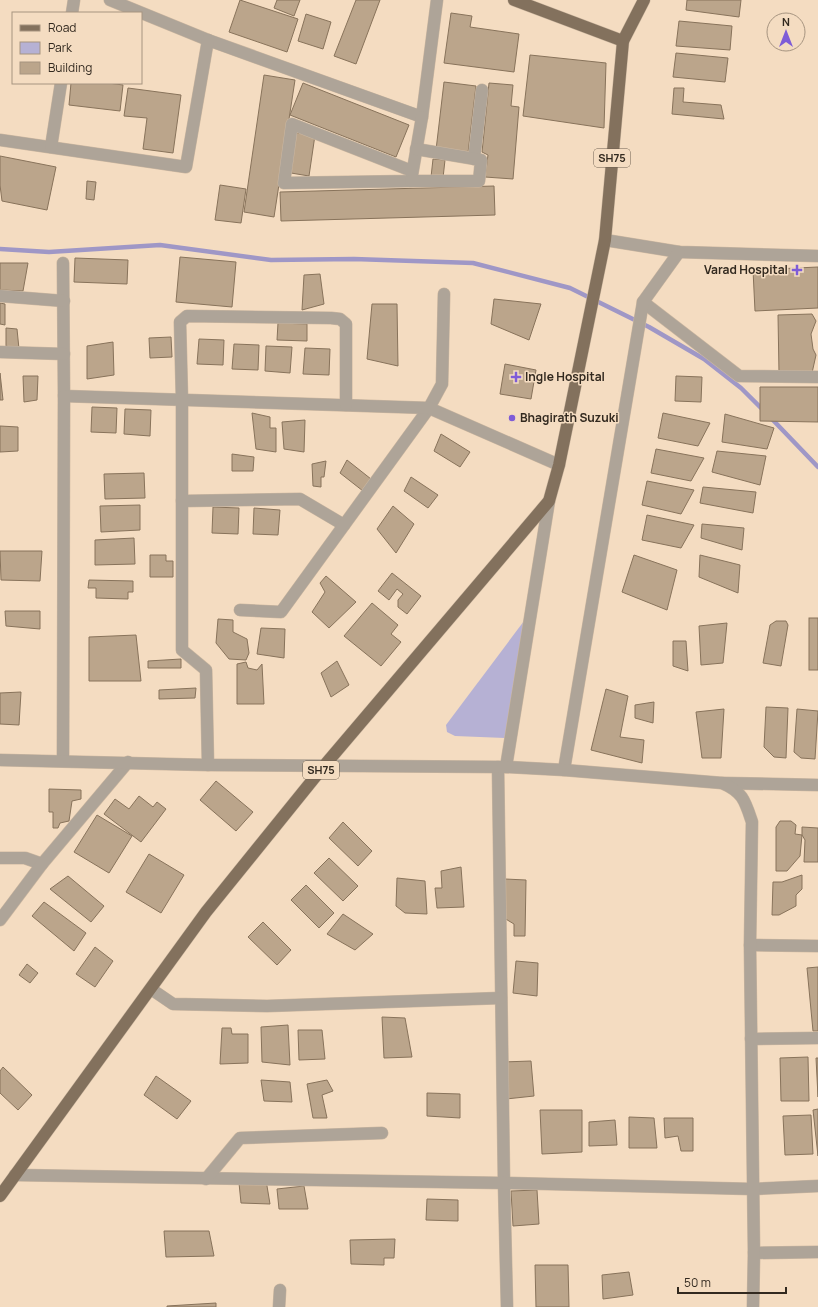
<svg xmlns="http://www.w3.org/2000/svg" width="818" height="1307" viewBox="0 0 818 1307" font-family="Manrope,sans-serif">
	<rect width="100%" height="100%" fill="#f4dcc1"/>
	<path fill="#b6b1d4" d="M 535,611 L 537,613 L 512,733 L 509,736 L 505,738 L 455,736 L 447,732 L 446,725 L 530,613 Z"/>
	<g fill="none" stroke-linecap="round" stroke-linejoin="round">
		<g stroke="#9f97c6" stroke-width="4.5">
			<path d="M 0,249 L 49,252 L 160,245 L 271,260 L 354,259 L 473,263 L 570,288 L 649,327 L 704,359 L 741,388 L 764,411"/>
			<path d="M 771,418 L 818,467"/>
		</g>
	</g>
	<g fill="#bba58b" stroke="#88735b">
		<path d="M 240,0 L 298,19 L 287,52 L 229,32 Z"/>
		<path d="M 277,0 L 300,0 L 294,16 L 274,8 Z"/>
		<path d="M 356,0 L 380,0 L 356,64 L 334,56 Z"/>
		<path d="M 687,0 L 741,0 L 739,17 L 686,10 Z"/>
		<path d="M 451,13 L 472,16 L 470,27 L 519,34 L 514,72 L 444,63 Z"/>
		<path d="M 306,14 L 331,22 L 323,49 L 298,41 Z"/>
		<path d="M 679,21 L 732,26 L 730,50 L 676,46 Z"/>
		<path d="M 676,53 L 728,58 L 725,82 L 673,77 Z"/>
		<path d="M 530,55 L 606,63 L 604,128 L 523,116 Z"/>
		<path d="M 264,75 L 295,80 L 274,217 L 244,212 Z"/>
		<path d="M 444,82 L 476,86 L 468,153 L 436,150 Z"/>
		<path d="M 71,83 L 108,83 L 123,85 L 120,111 L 69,105 Z"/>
		<path d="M 303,83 L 409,125 L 396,157 L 290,115 Z"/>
		<path d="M 489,83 L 513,85 L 511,106 L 519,107 L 513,179 L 485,177 L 488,155 L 482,152 Z"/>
		<path d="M 128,88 L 181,95 L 173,153 L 143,149 L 147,118 L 124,116 Z"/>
		<path d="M 674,88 L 684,88 L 683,102 L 721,105 L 724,119 L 672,114 Z"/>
		<path d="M 296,133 L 315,135 L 309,176 L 291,173 Z"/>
		<path d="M 0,156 L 56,167 L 47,210 L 2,201 L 0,185 Z"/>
		<path d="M 433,159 L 445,160 L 443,178 L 431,177 Z"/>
		<path d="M 87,181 L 96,182 L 94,200 L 86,199 Z"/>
		<path d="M 220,185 L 246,189 L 241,223 L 215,220 Z"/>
		<path d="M 494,186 L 495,215 L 281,221 L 280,192 Z"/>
		<path d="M 180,257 L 236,262 L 232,307 L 176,302 Z"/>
		<path d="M 75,258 L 128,260 L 127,284 L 74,282 Z"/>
		<path d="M 0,263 L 28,263 L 23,291 L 0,290 Z"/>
		<path d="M 818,267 L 818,308 L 755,311 L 753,270 Z"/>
		<path d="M 320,274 L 324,304 L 302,310 L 304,275 Z"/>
		<path d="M 494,299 L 541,304 L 529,340 L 491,324 Z"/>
		<path d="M 0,303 L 5,304 L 5,325 L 0,324 Z"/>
		<path d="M 372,304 L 397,304 L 398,366 L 367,359 Z"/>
		<path d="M 812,314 L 816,321 L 811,334 L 813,349 L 816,355 L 812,373 L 779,373 L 778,315 Z"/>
		<path d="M 278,323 L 307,324 L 307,341 L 277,340 Z"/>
		<path d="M 6,328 L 17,329 L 19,349 L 6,346 Z"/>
		<path d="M 171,337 L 172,357 L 150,358 L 149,338 Z"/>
		<path d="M 199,339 L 224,340 L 223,365 L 197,364 Z"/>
		<path d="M 113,342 L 114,375 L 87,379 L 87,346 Z"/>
		<path d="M 234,344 L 259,345 L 258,370 L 232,369 Z"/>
		<path d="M 266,346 L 292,347 L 290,373 L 265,371 Z"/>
		<path d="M 305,348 L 330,349 L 329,375 L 303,374 Z"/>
		<path d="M 505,364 L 536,370 L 531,399 L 500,394 Z"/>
		<path d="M 0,373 L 3,400 L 0,400 Z"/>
		<path d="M 23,376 L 38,376 L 37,400 L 24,402 Z"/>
		<path d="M 676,376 L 702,377 L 701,402 L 675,401 Z"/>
		<path d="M 760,387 L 818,387 L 818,422 L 760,421 Z"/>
		<path d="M 92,407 L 117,408 L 116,433 L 91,432 Z"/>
		<path d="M 125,409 L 151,410 L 150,436 L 124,434 Z"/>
		<path d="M 252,413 L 270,417 L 270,428 L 276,428 L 276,452 L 256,449 Z"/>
		<path d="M 663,413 L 710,423 L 698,446 L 658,438 Z"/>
		<path d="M 725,414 L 774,428 L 767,449 L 722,442 Z"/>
		<path d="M 305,420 L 304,452 L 284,449 L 282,422 Z"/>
		<path d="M 0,426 L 18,427 L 18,451 L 0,452 Z"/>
		<path d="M 441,434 L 470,452 L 460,467 L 434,451 Z"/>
		<path d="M 656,449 L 704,458 L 691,481 L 651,473 Z"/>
		<path d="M 717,451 L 766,456 L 760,485 L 712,472 Z"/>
		<path d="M 232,454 L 254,457 L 253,471 L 232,471 Z"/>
		<path d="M 347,460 L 371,479 L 363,491 L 340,473 Z"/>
		<path d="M 326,461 L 324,477 L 321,477 L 321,487 L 313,486 L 312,464 Z"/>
		<path d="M 144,473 L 145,498 L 105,499 L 104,474 Z"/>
		<path d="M 411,477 L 438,495 L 428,508 L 404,491 Z"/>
		<path d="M 647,481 L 694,490 L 681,514 L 642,505 Z"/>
		<path d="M 703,487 L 756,492 L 753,513 L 700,503 Z"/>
		<path d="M 140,505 L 140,530 L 101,532 L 100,506 Z"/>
		<path d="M 393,506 L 414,524 L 396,553 L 377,529 Z"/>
		<path d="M 213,507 L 239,508 L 238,534 L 212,533 Z"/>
		<path d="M 254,508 L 280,510 L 278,535 L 253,534 Z"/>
		<path d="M 647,515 L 694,525 L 681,548 L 642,540 Z"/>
		<path d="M 702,524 L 744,528 L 742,550 L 701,538 Z"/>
		<path d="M 134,538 L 135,564 L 95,565 L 95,540 Z"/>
		<path d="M 0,551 L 42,551 L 40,581 L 1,580 Z"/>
		<path d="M 150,555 L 166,555 L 166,561 L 173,561 L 173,577 L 150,577 Z"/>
		<path d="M 634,555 L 677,570 L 667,610 L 622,592 Z"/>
		<path d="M 700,555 L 740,565 L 738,593 L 699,577 Z"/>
		<path d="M 392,573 L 421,596 L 407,614 L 398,607 L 398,600 L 403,594 L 397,589 L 389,600 L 378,591 Z"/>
		<path d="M 326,576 L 356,602 L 329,628 L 312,612 L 325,592 L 320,583 Z"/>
		<path d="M 89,580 L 133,581 L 133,592 L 128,592 L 128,599 L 96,598 L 96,588 L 88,588 Z"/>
		<path d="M 372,603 L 398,625 L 391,634 L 401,642 L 381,666 L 344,636 Z"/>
		<path d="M 5,611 L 40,611 L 40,629 L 6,626 Z"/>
		<rect x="809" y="618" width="9" height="52"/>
		<path d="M 218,619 L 233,620 L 233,632 L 247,639 L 249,653 L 246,660 L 229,659 L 216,643 Z"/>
		<path d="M 776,621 L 786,621 L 788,625 L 781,666 L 763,663 L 770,625 Z"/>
		<path d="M 727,623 L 723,663 L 701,665 L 699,626 Z"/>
		<path d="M 261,628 L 285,629 L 284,658 L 257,654 Z"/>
		<path d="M 136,635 L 141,681 L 89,681 L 89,637 Z"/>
		<path d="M 673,641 L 686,641 L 688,671 L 673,666 Z"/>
		<path d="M 181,659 L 181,668 L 148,668 L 148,661 Z"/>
		<path d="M 337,661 L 349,685 L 331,697 L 321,673 Z"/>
		<path d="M 246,662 L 248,668 L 257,670 L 262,664 L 264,704 L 237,704 L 237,664 Z"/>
		<path d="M 196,688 L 195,698 L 159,699 L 159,690 Z"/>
		<path d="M 606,689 L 628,696 L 620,737 L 644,740 L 642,763 L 591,750 Z"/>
		<path d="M 21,692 L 19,725 L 0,724 L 0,693 Z"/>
		<path d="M 654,702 L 653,723 L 635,718 L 635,705 Z"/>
		<path d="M 766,707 L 788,708 L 786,758 L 774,757 L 764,747 Z"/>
		<path d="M 724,709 L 721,758 L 702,758 L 696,712 Z"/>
		<path d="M 797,709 L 818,711 L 815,759 L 801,758 L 794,752 Z"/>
		<path d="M 216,781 L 253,812 L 236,831 L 200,800 Z"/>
		<path d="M 49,789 L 81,790 L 81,799 L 72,801 L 69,821 L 60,823 L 58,828 L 53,828 L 53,812 L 49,812 Z"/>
		<path d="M 139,796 L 153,807 L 157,802 L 166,809 L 141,842 L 104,814 L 115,799 L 129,809 Z"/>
		<path d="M 97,815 L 132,836 L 109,873 L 74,852 Z"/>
		<path d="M 780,821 L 791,821 L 796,825 L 795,834 L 802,835 L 800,856 L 787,871 L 776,871 L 776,827 Z"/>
		<path d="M 343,822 L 372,851 L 358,866 L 329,838 Z"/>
		<path d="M 802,827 L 818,828 L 818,862 L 804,862 L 805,840 L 802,835 Z"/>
		<path d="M 149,854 L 184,875 L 161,913 L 126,892 Z"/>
		<path d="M 329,858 L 358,886 L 343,901 L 314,873 Z"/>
		<path d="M 461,867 L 464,907 L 437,908 L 435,888 L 442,888 L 441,871 Z"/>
		<path d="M 802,875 L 802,889 L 796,895 L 796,906 L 779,915 L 772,915 L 773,882 L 782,882 Z"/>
		<path d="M 68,876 L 104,906 L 91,922 L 50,889 Z"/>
		<path d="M 397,878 L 425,881 L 427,914 L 405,913 L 396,906 Z"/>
		<path d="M 505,879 L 526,880 L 525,936 L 514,936 L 514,924 L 504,918 Z"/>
		<path d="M 306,885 L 334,913 L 319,928 L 291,900 Z"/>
		<path d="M 44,902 L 86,933 L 74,951 L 32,916 Z"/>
		<path d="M 343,914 L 373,934 L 355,950 L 327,934 Z"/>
		<path d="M 263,922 L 291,950 L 277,965 L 248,937 Z"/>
		<path d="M 95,947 L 113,961 L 95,987 L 76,974 Z"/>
		<path d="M 516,961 L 538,963 L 537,996 L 513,993 Z"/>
		<path d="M 27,964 L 38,973 L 30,983 L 19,975 Z"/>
		<path d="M 818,967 L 818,1031 L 813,1031 L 807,968 Z"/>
		<path d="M 382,1017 L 405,1018 L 412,1057 L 384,1058 Z"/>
		<path d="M 288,1025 L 290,1065 L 262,1062 L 261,1027 Z"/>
		<path d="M 222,1028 L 231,1028 L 232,1034 L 248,1034 L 248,1063 L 220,1064 Z"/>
		<path d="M 298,1030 L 322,1030 L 325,1059 L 299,1060 Z"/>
		<path d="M 808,1057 L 809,1101 L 781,1101 L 780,1058 Z"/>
		<path d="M 816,1058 L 818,1058 L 818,1097 Z"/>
		<path d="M 531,1061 L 534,1096 L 506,1099 L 503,1062 Z"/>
		<path d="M 3,1067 L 32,1095 L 18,1110 L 0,1093 L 0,1071 Z"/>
		<path d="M 156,1076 L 191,1101 L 177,1119 L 144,1095 Z"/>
		<path d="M 261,1080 L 290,1082 L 292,1102 L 264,1101 Z"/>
		<path d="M 327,1080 L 333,1091 L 322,1095 L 327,1118 L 313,1118 L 307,1084 Z"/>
		<path d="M 427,1093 L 460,1094 L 460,1118 L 427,1116 Z"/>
		<path d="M 818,1109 L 818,1156 L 813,1110 Z"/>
		<path d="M 540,1110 L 582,1110 L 582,1152 L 542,1154 Z"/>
		<path d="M 811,1115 L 813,1154 L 785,1155 L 783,1116 Z"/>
		<path d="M 629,1117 L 654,1118 L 657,1148 L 629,1148 Z"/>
		<path d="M 664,1118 L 693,1118 L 693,1151 L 681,1151 L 678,1136 L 665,1138 Z"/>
		<path d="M 615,1120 L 617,1145 L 589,1146 L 589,1122 Z"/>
		<path d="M 266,1180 L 270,1204 L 241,1203 L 239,1183 Z"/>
		<path d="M 304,1186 L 308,1209 L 279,1209 L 277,1189 Z"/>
		<path d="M 537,1190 L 539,1224 L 513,1226 L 511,1191 Z"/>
		<path d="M 427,1199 L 458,1200 L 458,1221 L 426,1220 Z"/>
		<path d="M 164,1231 L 209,1231 L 214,1256 L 166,1257 Z"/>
		<path d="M 395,1239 L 394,1258 L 384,1258 L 384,1265 L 351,1264 L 350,1240 Z"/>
		<path d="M 535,1265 L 568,1265 L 569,1307 L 536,1307 Z"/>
		<path d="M 629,1272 L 633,1295 L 603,1299 L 602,1275 Z"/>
		<path d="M 216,1303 L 216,1307 L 167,1307 L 167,1306 Z"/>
	</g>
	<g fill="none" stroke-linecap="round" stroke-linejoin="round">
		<g stroke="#cdb8a1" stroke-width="13">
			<g id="minor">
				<path d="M 110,0 L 208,40 L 422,117 L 437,0"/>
				<path d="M 72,13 L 74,0"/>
				<path d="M 0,140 L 186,167 L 208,40"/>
				<path d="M 51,147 L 61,83"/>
				<path d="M 474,159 L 482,90"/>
				<path d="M 412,171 L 292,124 L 284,183 L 411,181 L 422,117"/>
				<path d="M 411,181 L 479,181 L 481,160 L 416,149"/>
				<path d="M 605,240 L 679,252 L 818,256"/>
				<path d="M 63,263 L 64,396"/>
				<path d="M 0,296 L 64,301"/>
				<path d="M 643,302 L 739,376 L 818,377"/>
				<path d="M 0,352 L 64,354"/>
				<path d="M 182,501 L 300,499 L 344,525"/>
				<path d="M 240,610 L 281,612 L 429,408 L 442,384 L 444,294"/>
				<path d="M 63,760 L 64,396 L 429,408 L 559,465"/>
				<path d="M 208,765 L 206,670 L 182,650 L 182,400 L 180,322 L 187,316 L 331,318 L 340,319 L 346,324 L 346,405"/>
				<path d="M 498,767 L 504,1183 L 507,1307"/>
				<path d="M 506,767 L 549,501"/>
				<path d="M 564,770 L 643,302 L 679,252"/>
				<path d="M 722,783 L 818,785"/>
				<path d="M 0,858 L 25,858 L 42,864"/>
				<path d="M 0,920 L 42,864 L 128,762"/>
				<path d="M 750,945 L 818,946"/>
				<path d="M 151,989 L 173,1004 L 267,1006 L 501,998"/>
				<path d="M 751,1039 L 818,1038"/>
				<path d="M 15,1175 L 504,1183 L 753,1189 L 818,1186"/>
				<path d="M 206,1179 L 240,1138 L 382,1133"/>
				<path d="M 754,1253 L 818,1252"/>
				<path d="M 279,1307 L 280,1290"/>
			</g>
		</g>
		<g stroke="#cdb8a1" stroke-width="13">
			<path id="tertiary" d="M 0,760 L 208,765 L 506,767 L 564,770 L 722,783 C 743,792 745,801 752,822 L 750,945 L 754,1253 L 753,1307"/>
		</g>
		<g stroke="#cdb8a1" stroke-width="13">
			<g id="primary">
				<path d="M 514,0 L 623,41"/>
				<path d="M 0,1196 L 206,912 L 324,766 L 549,501 L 559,465 L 605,240 L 623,41 L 644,0"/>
			</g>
		</g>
		<use href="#minor" stroke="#aea498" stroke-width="12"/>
		<use href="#tertiary" stroke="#aea498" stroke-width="12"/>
		<use href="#primary" stroke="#83715d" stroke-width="12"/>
	</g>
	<g fill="#7e5cd7" stroke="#f4dcc1" stroke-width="1.5">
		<path d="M795 264h4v4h4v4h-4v4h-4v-4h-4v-4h4z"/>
		<path d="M514 371h4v4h4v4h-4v4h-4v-4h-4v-4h4z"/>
		<circle cx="512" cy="418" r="4"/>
	</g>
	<g text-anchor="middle" stroke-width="3" stroke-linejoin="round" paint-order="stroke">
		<g fill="#f4dcc1" stroke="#6c5f50" stroke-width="1">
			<rect x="594" y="149" width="36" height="18" rx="3"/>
			<rect x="303" y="761" width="36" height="18" rx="3"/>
		</g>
		<g font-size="11" font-weight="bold" fill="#32291f">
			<text x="612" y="162">SH75</text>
			<text x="321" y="774">SH75</text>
		</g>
		<g font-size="12" font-weight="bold" fill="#32291f" stroke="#f4dcc1" text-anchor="start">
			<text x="788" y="274" text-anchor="end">Varad Hospital</text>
			<text x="525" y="381">Ingle Hospital</text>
			<text x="520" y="422">Bhagirath Suzuki</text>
		</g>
	</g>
	<rect x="12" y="12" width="130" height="72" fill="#f4dcc1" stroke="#a69480"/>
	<rect x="20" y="25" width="20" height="6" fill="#83715d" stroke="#a69480"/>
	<text x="48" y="32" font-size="12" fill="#32291f">Road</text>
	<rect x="20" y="42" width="20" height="12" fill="#b6b1d4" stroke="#a69480"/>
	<text x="48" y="52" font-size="12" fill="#32291f">Park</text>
	<rect x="20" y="62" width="20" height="12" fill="#bba58b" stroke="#a69480"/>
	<text x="48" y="72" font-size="12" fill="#32291f">Building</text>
	<g transform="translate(786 32)"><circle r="19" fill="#f4dcc1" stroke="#a69480"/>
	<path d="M0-3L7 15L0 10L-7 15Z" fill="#7e5cd7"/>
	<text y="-6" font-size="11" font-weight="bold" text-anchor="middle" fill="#32291f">N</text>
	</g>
	<path d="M678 1287v6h108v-6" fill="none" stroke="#32291f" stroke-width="2"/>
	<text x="684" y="1287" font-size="12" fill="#32291f" stroke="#f4dcc1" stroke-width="3" paint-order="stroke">50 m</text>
</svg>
